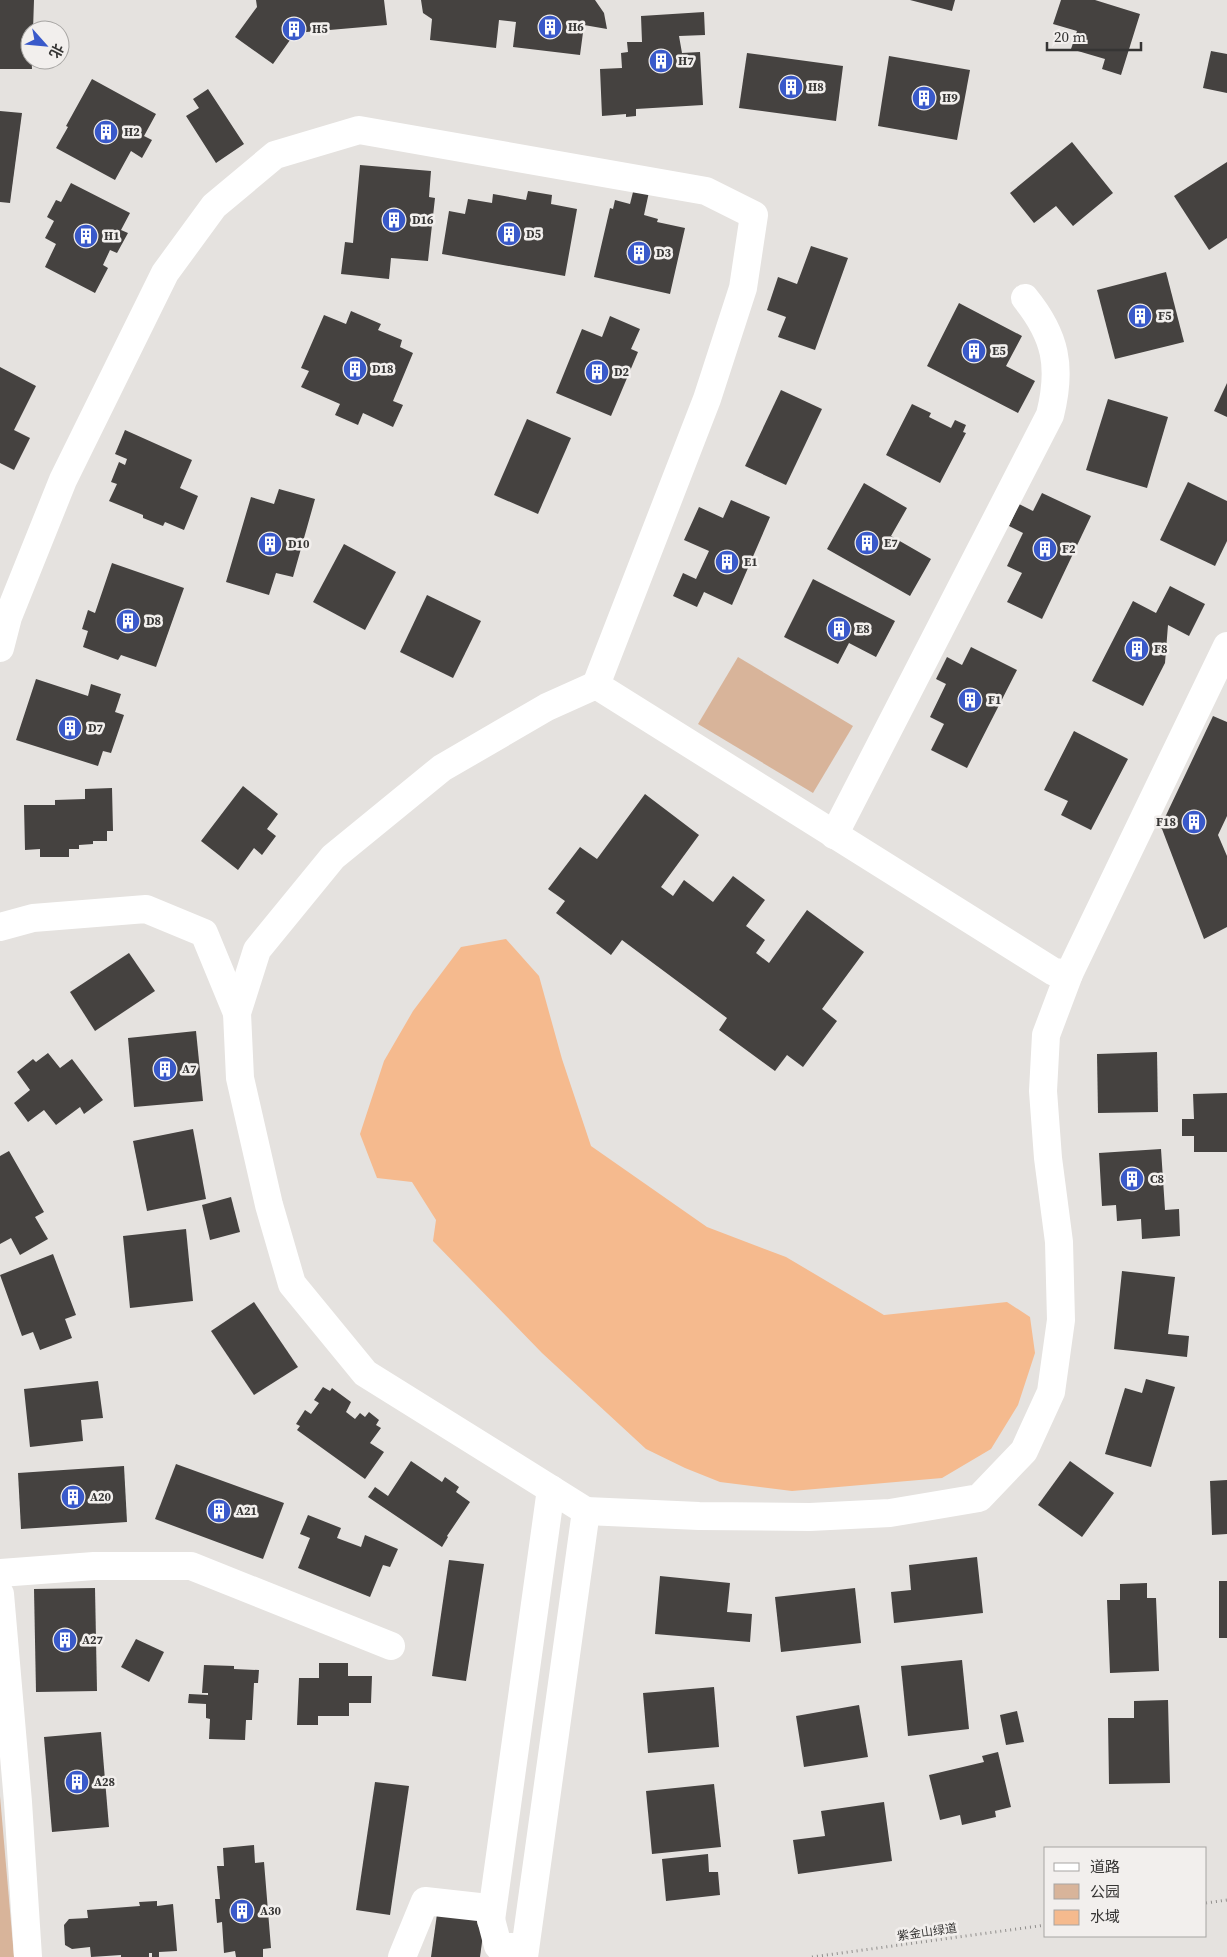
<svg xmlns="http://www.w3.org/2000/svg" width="1227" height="1957" viewBox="0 0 1227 1957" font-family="'Source Serif 4','Noto Sans SC',serif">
	<rect width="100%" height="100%" fill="#e5e2df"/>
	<g fill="#d8b49a">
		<path d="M 738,657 L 853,726 L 813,793 L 698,724 Z"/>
		<path d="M 0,1796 L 14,1957 L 0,1957 Z"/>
	</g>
	<path fill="#f5ba8e" d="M 506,939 L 539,976 L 562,1059 L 591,1146 L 707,1227 L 786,1257 L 884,1315 L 1007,1302 L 1030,1317 L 1035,1353 L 1018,1405 L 991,1449 L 942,1478 L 792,1491 L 720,1482 L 685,1468 L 646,1449 L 542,1353 L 433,1241 L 436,1220 L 412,1182 L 377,1178 L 360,1134 L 384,1061 L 413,1011 L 461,947 Z"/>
	<g fill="#454240">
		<path d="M 0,0 L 34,0 L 33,30 L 30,30 L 32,69 L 0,69 Z"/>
		<path d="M 256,0 L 384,0 L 387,25 L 295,33 L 273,64 L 235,37 L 257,7 Z"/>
		<path d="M 421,0 L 595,0 L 604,13 L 607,29 L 584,25 L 580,55 L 513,47 L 516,22 L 499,20 L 496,48 L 430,40 L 432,19 L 423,13 Z"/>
		<path d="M 910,0 L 955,0 L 952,11 Z"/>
		<path d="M 1061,0 L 1095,0 L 1140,14 L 1121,75 L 1102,69 L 1105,59 L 1071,49 L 1077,31 L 1053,24 Z"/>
		<path d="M 704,12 L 705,35 L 679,36 L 682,53 L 700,52 L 703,105 L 636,109 L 636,116 L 626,117 L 626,114 L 602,116 L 600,69 L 622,68 L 621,53 L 628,52 L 627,42 L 642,42 L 641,16 Z"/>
		<path d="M 1211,51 L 1227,54 L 1227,93 L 1203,88 Z"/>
		<path d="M 747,53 L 843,66 L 836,121 L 739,108 Z"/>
		<path d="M 889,56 L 970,70 L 957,140 L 878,126 Z"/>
		<path d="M 92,79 L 156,114 L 144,136 L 152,140 L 142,158 L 131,151 L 115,180 L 56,148 L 68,127 L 66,126 Z"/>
		<path d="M 208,89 L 244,144 L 216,163 L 186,116 L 199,108 L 193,99 Z"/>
		<path d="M 0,111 L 22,113 L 10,203 L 0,202 Z"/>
		<path d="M 1072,142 L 1113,193 L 1073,226 L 1056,206 L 1034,223 L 1010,193 Z"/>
		<path d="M 1227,162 L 1227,238 L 1209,250 L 1174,196 Z"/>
		<path d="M 360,165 L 431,171 L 429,197 L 435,198 L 428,261 L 391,258 L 389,279 L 341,274 L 345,242 L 353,243 Z"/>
		<path d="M 71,183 L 130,213 L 121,230 L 128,233 L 117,253 L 110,250 L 103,265 L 108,268 L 95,293 L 45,267 L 56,244 L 45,238 L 54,221 L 47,217 L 56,200 L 61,202 Z"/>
		<path d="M 634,188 L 649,192 L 644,215 L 658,219 L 657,222 L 685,228 L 670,294 L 594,277 L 610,208 L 613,209 L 615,200 L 630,204 Z"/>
		<path d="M 528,191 L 552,195 L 551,204 L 577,209 L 565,276 L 442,254 L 449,211 L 465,214 L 468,199 L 492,203 L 493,194 L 526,200 Z"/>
		<path d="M 811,246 L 848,258 L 815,350 L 778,337 L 786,317 L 767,310 L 778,277 L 797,284 Z"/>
		<path d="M 1166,272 L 1184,342 L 1115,359 L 1097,290 Z"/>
		<path d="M 959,303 L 1022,336 L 1006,366 L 1035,381 L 1018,413 L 927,366 Z"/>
		<path d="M 351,311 L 381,324 L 378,330 L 402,340 L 400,347 L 413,353 L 393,401 L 403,405 L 393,427 L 363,413 L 358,425 L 335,415 L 340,404 L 301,387 L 309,371 L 301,368 L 324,315 L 346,324 Z"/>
		<path d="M 610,316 L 640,329 L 631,349 L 638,352 L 611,416 L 556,393 L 582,329 L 602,337 Z"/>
		<path d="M 0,367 L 36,386 L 14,430 L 30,438 L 14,470 L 0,463 Z"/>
		<path d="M 1227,383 L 1227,417 L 1214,411 Z"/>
		<path d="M 781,390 L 822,409 L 786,485 L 745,466 Z"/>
		<path d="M 1108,399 L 1168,417 L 1147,488 L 1086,470 Z"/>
		<path d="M 912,404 L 931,413 L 929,417 L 951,428 L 955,420 L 966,425 L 963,432 L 966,433 L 940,483 L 886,455 Z"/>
		<path d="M 527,419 L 571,438 L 538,514 L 494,495 Z"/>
		<path d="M 125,430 L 192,460 L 180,488 L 198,496 L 184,530 L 165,522 L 163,526 L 143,518 L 143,515 L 109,501 L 117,484 L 111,482 L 119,462 L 125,465 L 127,459 L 115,454 Z"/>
		<path d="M 1188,482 L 1227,501 L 1227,541 L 1215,566 L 1160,540 Z"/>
		<path d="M 864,483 L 907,508 L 891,536 L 931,559 L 910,596 L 827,549 Z"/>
		<path d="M 279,489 L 315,499 L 293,577 L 276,573 L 269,595 L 226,582 L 251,497 L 274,504 Z"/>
		<path d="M 1042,493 L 1091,516 L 1042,619 L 1007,602 L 1022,573 L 1007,566 L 1023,533 L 1009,526 L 1019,504 L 1033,511 Z"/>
		<path d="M 731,500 L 770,517 L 732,605 L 704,592 L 697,607 L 673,596 L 683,573 L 696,579 L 709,551 L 684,540 L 699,507 L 723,518 Z"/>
		<path d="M 344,544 L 396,572 L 365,630 L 313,602 Z"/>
		<path d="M 112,563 L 184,588 L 156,667 L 121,655 L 118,660 L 83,647 L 88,631 L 82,629 L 88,610 L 95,613 Z"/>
		<path d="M 813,579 L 895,621 L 876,657 L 849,643 L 838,664 L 784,637 Z"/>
		<path d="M 1170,586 L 1205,604 L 1189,636 L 1168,625 L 1165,663 L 1143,706 L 1092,681 L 1133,601 L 1156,613 Z"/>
		<path d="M 427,595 L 481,621 L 453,678 L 400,652 Z"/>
		<path d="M 971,647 L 1017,670 L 967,768 L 931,750 L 944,724 L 930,717 L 946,684 L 936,679 L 947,657 L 962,665 Z"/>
		<path d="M 36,679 L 88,696 L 91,684 L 121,694 L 115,712 L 124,715 L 111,753 L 103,751 L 98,766 L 16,740 Z"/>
		<path d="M 1213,716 L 1227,722 L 1227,816 L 1218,835 L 1227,856 L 1227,927 L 1204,939 L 1162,829 L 1160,828 Z"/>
		<path d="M 1074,731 L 1128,759 L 1091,830 L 1061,815 L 1068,801 L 1044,790 Z"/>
		<path d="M 243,786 L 278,814 L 267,829 L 276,836 L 262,855 L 254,848 L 238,870 L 201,841 Z"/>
		<path d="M 112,788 L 113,831 L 107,831 L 107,841 L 93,841 L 93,844 L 79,845 L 79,849 L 69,849 L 69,857 L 40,857 L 40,849 L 25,850 L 24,805 L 55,805 L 55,800 L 85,799 L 85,789 Z"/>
		<path d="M 645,794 L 699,835 L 661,887 L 673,896 L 684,880 L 713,902 L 733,876 L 765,900 L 746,926 L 765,940 L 756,953 L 769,963 L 807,910 L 864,952 L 822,1009 L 837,1021 L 803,1067 L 787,1055 L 775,1071 L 719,1030 L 727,1018 L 622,940 L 611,955 L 556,913 L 565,901 L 548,889 L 580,847 L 597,859 Z"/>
		<path d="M 129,953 L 155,991 L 95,1031 L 70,992 Z"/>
		<path d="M 196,1031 L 203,1101 L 134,1107 L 128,1038 Z"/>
		<path d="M 1157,1052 L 1158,1112 L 1098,1113 L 1097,1054 Z"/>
		<path d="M 48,1053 L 60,1068 L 72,1059 L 103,1100 L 84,1114 L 80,1107 L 56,1125 L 44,1110 L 28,1122 L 14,1103 L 30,1090 L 17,1072 L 33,1059 L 36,1062 Z"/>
		<path d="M 1227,1093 L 1227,1152 L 1194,1152 L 1194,1136 L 1182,1136 L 1182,1119 L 1194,1119 L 1193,1094 Z"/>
		<path d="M 193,1129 L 206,1199 L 147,1211 L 133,1141 Z"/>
		<path d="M 1161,1149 L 1165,1210 L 1179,1209 L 1180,1236 L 1142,1239 L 1141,1219 L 1117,1221 L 1116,1205 L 1102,1206 L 1099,1153 Z"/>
		<path d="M 9,1151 L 44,1212 L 35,1217 L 48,1239 L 20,1255 L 11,1238 L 0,1244 L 0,1156 Z"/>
		<path d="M 231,1197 L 240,1232 L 210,1240 L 202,1205 Z"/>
		<path d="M 186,1229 L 193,1301 L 130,1308 L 123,1236 Z"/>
		<path d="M 53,1254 L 76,1315 L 65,1319 L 72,1338 L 40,1350 L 33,1332 L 22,1336 L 0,1275 Z"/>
		<path d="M 1122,1271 L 1175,1277 L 1168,1334 L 1189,1336 L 1187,1357 L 1114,1349 Z"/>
		<path d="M 254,1302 L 298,1367 L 254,1395 L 211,1331 Z"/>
		<path d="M 1146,1379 L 1175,1387 L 1151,1467 L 1105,1454 L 1125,1388 L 1142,1393 Z"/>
		<path d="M 98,1381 L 103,1418 L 81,1420 L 83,1441 L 30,1447 L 24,1389 Z"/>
		<path d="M 323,1387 L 330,1391 L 332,1388 L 351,1402 L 346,1412 L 355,1419 L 360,1413 L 365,1417 L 369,1412 L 379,1420 L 376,1425 L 381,1428 L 370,1443 L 384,1452 L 365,1479 L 297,1430 L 300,1426 L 296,1424 L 305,1410 L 311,1414 L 319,1403 L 314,1400 Z"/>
		<path d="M 411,1461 L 442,1482 L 445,1477 L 459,1487 L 456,1492 L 470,1502 L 447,1536 L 448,1537 L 442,1547 L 368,1497 L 375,1487 L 388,1496 Z"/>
		<path d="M 1070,1461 L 1114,1493 L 1082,1537 L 1038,1505 Z"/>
		<path d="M 176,1464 L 284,1503 L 263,1559 L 155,1519 Z"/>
		<path d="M 124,1466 L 127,1522 L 21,1529 L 18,1473 Z"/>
		<path d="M 1227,1480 L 1227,1534 L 1212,1535 L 1210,1481 Z"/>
		<path d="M 308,1515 L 341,1528 L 337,1538 L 361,1547 L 365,1535 L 398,1549 L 390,1567 L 383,1565 L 370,1597 L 298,1568 L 310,1538 L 300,1534 Z"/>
		<path d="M 977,1557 L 983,1613 L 894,1623 L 891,1592 L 911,1590 L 909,1565 Z"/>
		<path d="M 449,1560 L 484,1564 L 466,1681 L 432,1676 Z"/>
		<path d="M 660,1576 L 730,1583 L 727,1612 L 752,1614 L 750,1642 L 655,1634 Z"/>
		<rect x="1219" y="1581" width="8" height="57"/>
		<path d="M 1147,1583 L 1147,1598 L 1156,1598 L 1159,1671 L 1110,1673 L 1107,1600 L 1120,1600 L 1120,1584 Z"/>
		<path d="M 95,1588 L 97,1691 L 36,1692 L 34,1589 Z"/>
		<path d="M 855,1588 L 861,1643 L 781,1652 L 775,1597 Z"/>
		<path d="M 136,1639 L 164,1652 L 149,1682 L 121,1667 Z"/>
		<path d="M 962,1660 L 969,1729 L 908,1736 L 901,1666 Z"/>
		<path d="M 319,1663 L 348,1663 L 348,1676 L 372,1676 L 371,1703 L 349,1703 L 349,1716 L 318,1716 L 318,1725 L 297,1725 L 299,1678 L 319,1678 Z"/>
		<path d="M 204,1665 L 234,1666 L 234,1669 L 259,1670 L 258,1683 L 254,1683 L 252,1720 L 246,1720 L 245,1740 L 209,1739 L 210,1719 L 206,1718 L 206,1704 L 188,1703 L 189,1694 L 208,1695 L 208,1693 L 202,1693 Z"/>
		<path d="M 714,1687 L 719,1747 L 648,1753 L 643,1693 Z"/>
		<path d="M 1168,1700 L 1170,1783 L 1109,1784 L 1108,1718 L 1134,1718 L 1134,1701 Z"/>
		<path d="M 859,1705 L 868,1757 L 804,1767 L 796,1716 Z"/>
		<path d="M 1017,1711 L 1024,1742 L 1006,1745 L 1000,1715 Z"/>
		<path d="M 101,1732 L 109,1827 L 52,1832 L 44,1737 Z"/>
		<path d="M 998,1752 L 1011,1807 L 995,1811 L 996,1817 L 962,1825 L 960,1815 L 940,1820 L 929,1775 L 984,1762 L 982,1756 Z"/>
		<path d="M 375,1782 L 409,1786 L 390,1915 L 356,1910 Z"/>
		<path d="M 714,1784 L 721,1847 L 652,1854 L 646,1791 Z"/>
		<path d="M 884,1802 L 892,1861 L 798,1874 L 793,1840 L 825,1836 L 821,1811 Z"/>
		<path d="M 254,1845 L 255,1863 L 264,1862 L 271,1948 L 263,1949 L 263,1957 L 236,1957 L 235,1951 L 224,1953 L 222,1922 L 217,1923 L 215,1899 L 220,1899 L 217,1866 L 224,1866 L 223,1848 Z"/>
		<path d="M 708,1854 L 709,1872 L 718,1872 L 720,1895 L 666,1901 L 662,1859 Z"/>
		<path d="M 157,1901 L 157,1906 L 173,1904 L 177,1951 L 159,1952 L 159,1957 L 152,1957 L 152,1953 L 149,1953 L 149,1957 L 121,1957 L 121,1955 L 91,1957 L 90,1947 L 72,1949 L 65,1945 L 64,1925 L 69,1919 L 88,1918 L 87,1910 L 140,1906 L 139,1902 Z"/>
		<path d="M 437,1914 L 485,1920 L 480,1957 L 431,1957 Z"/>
	</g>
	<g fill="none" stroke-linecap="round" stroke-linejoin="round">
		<g stroke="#908e8c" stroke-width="3" stroke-dasharray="1 4" stroke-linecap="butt">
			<path d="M 1206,1903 L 1227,1900"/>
			<path d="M 812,1957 L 1046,1925"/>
		</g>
		<g stroke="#fff" stroke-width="28">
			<path d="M 0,648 L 8,617 L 63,480 L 165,273 L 214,206 L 275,155 L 359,130 L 706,191 L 754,215 L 743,288 L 707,399 L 596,685"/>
			<path d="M 834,835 L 1050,415 C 1062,367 1056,336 1025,298"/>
			<path d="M 0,927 L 33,918 L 146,909 L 204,933 L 237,1013"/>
			<path d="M 586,1511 L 699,1516 L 810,1517 L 890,1513 L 979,1498 L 1024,1451 L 1051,1392 L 1061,1320 L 1059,1242 L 1048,1158 L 1043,1091 L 1046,1035 L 1069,974 L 1227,646"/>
			<path d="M 0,1573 L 94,1566 L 191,1566 L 391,1646"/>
			<path d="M 0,1594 L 18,1802 L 28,1957"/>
			<path d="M 491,1920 L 551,1489"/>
			<path d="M 402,1957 L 425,1901 L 488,1908 L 498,1946 L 525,1948"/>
			<path d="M 524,1957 L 586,1511 L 365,1373 L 292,1284 L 269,1205 L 240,1078 L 237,1013 L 257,950 L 333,857 L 442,768 L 547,707 L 596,685 L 1054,972 L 1069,974"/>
		</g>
	</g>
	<defs>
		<g id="building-disc" transform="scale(1.25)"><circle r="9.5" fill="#3959ca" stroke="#f2efed"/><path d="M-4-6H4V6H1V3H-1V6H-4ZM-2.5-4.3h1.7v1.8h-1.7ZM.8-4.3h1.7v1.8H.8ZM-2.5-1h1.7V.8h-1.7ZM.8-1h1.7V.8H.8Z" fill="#fff"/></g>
	</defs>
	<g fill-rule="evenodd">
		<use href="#building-disc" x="550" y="27"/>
		<use href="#building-disc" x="294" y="29"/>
		<use href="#building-disc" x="661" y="61"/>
		<use href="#building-disc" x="791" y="87"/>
		<use href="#building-disc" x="924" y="98"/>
		<use href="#building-disc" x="106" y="132"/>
		<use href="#building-disc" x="394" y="220"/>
		<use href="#building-disc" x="509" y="234"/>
		<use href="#building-disc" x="86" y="236"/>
		<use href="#building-disc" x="639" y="253"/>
		<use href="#building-disc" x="1140" y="316"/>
		<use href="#building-disc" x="974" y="351"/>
		<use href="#building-disc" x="355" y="369"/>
		<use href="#building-disc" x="597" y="372"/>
		<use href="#building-disc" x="867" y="543"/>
		<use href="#building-disc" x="270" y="544"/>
		<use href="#building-disc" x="1045" y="549"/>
		<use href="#building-disc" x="727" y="562"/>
		<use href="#building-disc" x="128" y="621"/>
		<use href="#building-disc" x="839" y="629"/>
		<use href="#building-disc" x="1137" y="649"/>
		<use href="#building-disc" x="970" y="700"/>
		<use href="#building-disc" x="70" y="728"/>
		<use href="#building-disc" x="1194" y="822"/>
		<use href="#building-disc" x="165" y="1069"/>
		<use href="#building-disc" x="1132" y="1179"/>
		<use href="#building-disc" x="73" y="1497"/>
		<use href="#building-disc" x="219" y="1511"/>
		<use href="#building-disc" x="65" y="1640"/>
		<use href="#building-disc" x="77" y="1782"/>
		<use href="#building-disc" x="242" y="1911"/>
	</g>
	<g text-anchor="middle" stroke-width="5" stroke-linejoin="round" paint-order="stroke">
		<g font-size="12" font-weight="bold" fill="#363534" stroke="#f2efed" text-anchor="start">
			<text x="568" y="31">H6</text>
			<text x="312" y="33">H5</text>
			<text x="678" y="65">H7</text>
			<text x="808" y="91">H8</text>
			<text x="942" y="102">H9</text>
			<text x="124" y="136">H2</text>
			<text x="412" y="224">D16</text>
			<text x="526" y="238">D5</text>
			<text x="104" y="240">H1</text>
			<text x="656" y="257">D3</text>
			<text x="1158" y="320">F5</text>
			<text x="992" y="355">E5</text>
			<text x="372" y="373">D18</text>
			<text x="614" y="376">D2</text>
			<text x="884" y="547">E7</text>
			<text x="288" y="548">D10</text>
			<text x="1062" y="553">F2</text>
			<text x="744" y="566">E1</text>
			<text x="146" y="625">D8</text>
			<text x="856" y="633">E8</text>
			<text x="1154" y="653">F8</text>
			<text x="988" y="704">F1</text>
			<text x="88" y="732">D7</text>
			<text x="1176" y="826" text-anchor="end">F18</text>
			<text x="182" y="1073">A7</text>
			<text x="1150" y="1183">C8</text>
			<text x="90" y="1501">A20</text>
			<text x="236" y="1515">A21</text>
			<text x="82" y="1644">A27</text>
			<text x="94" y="1786">A28</text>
			<text x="260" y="1915">A30</text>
		</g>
		<g font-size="12" fill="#363534" stroke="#f2efed">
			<text transform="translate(927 1932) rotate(-8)" y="4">紫金山绿道</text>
		</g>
	</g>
	<rect x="1044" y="1847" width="162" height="90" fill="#f2efed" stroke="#a7a5a3"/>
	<rect x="1054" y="1863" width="25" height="8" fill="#ffffff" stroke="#a7a5a3"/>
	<text x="1090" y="1872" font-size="15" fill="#363534">道路</text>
	<rect x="1054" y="1884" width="25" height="15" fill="#d8b49a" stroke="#a7a5a3"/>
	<text x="1090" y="1897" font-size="15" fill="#363534">公园</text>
	<rect x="1054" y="1910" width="25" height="15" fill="#f5ba8e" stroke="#a7a5a3"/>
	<text x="1090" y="1922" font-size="15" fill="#363534">水域</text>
	<g transform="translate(45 45) rotate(117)"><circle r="24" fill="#f2efed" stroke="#a7a5a3"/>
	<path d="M0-4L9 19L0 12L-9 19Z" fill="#3959ca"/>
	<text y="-8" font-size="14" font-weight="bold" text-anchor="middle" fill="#363534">北</text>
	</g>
	<path d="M1047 42v8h94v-8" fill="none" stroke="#363534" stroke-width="2.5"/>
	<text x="1054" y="42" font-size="15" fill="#363534" stroke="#f2efed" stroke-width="4" paint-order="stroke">20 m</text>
</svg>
